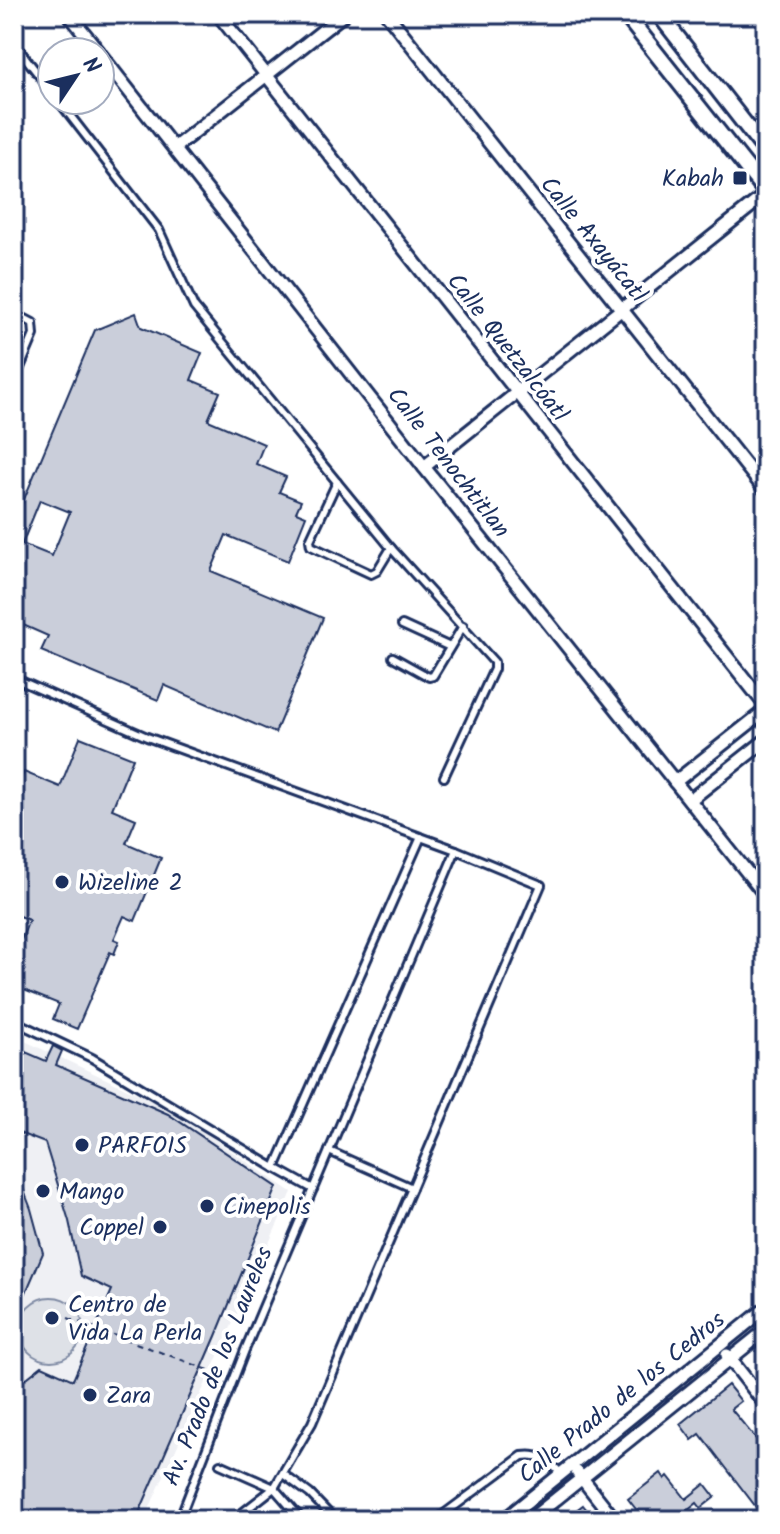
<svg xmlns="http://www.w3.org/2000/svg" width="780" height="1534" viewBox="0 0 780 1534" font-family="Kalam,sans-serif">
	<rect width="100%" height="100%" fill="#fff"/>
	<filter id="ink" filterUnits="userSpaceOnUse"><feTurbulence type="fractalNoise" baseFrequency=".0125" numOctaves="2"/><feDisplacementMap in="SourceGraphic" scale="16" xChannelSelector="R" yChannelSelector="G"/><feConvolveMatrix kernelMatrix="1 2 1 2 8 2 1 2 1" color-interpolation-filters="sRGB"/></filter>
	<g filter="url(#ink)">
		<path fill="#eff0f4" d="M 14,1036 L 166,1107 L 292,1192 L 144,1520 L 14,1520 Z"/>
		<circle fill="#dee1e7" stroke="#7c88a2" stroke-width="2" cx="51" cy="1329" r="32"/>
		<g fill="#caceda" stroke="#1b2f5e" stroke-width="2" fill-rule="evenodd">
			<path d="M 136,313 L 141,327 L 202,353 L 191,380 L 220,392 L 208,420 L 264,444 L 256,464 L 286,477 L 279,492 L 301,501 L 296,512 L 306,516 L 288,561 L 226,535 L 211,571 L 323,618 L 275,733 L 164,685 L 158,700 L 41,651 L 48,636 L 14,621 L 14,523 L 95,330 ZM 40,500 L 70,512 L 52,556 L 22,544 Z"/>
			<path d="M 80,737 L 133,758 L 112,809 L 136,819 L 126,843 L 161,858 L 135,921 L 124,916 L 114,939 L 119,941 L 114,954 L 110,952 L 77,1029 L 53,1019 L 59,1004 L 14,986 L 14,943 L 19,945 L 29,920 L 14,914 L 14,797 L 24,772 L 60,787 Z"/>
			<path d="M 53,1046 L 62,1051 L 56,1065 L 168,1114 L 277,1187 L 216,1336 L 136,1520 L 14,1520 L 14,1388 L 42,1366 L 73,1380 L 112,1290 L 81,1276 L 69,1221 L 45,1143 L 14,1131 L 14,1047 L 46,1061 Z"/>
			<path d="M 14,1165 L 31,1209 L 43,1253 L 14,1320 Z"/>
			<path d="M 728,1385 L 741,1401 L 731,1409 L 766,1451 L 766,1520 L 700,1434 L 692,1440 L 680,1424 Z"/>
			<path d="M 661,1473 L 665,1479 L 668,1476 L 686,1499 L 705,1484 L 715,1497 L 701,1508 L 697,1503 L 676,1520 L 630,1520 L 639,1513 L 628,1499 Z"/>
			<path d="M 583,1505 L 595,1520 L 563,1520 Z"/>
		</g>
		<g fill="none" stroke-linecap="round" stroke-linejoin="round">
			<g stroke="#1b2f5e" stroke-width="12">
				<g id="service">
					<path d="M 14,43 L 52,92"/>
					<path d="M 58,100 L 159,230 L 194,307 L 391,548 L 494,662 L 494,669 L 444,777"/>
					<path d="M 14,313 L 33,323 L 34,335 L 14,382"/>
					<path d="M 337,482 L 310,540 L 311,546 L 371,574 L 377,571 L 391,548"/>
					<path d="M 402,625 L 450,647"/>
					<path d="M 393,657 L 429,677 L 433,676 L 463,626"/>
					<path d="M 14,678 L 147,737 L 456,850 L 541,885 L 312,1423 L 274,1488 L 233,1520"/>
					<path d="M 14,1021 L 92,1058 L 275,1168 L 421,837"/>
					<path d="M 329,1151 L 412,1188"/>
					<path d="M 275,1168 L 313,1189"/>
					<path d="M 220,1464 L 274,1488 L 302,1520"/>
					<path d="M 283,1474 L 310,1494 L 335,1520"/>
					<path d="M 179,1520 L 245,1350 L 456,850"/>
					<path d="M 436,1520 L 522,1456 C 539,1453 550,1461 561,1474"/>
				</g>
			</g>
			<g stroke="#1b2f5e" stroke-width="17">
				<g id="minor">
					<path d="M 69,14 L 99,52"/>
					<path d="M 218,14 L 766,706"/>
					<path d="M 387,14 L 766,491"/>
					<path d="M 100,54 L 424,467 L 766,896"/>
					<path d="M 174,148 L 344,14"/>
					<path d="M 424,467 L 766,194"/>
					<path d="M 675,782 L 766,710"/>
					<path d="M 690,800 L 766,740"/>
					<path d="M 727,1355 L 766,1405"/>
					<path d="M 577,1472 L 615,1520"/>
					<path d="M 504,1520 L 766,1308"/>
					<path d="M 530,1520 L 766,1330"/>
				</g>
			</g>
			<g stroke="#1b2f5e" stroke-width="20">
				<g id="tertiary">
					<path d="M 625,14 L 766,192"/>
					<path d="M 659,14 L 766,151"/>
				</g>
			</g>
			<path stroke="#1b2f5e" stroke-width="2" stroke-dasharray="6 6" stroke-linecap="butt" d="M 68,1318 L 225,1376"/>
			<use href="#service" stroke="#fff" stroke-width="6"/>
			<use href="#minor" stroke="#fff" stroke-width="11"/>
			<use href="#tertiary" stroke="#fff" stroke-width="14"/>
		</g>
	</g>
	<g fill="#1b2f5e" stroke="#fff" stroke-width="3">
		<rect x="732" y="170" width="16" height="16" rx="4"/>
		<circle cx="62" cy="882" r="8"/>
		<circle cx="82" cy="1145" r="8"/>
		<circle cx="43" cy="1191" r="8"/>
		<circle cx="207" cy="1206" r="8"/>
		<circle cx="160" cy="1227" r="8"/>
		<circle cx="52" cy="1318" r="8"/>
		<circle cx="90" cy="1395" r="8"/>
	</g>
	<g text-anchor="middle" stroke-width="8" stroke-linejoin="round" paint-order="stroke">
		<g font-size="24" fill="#1b2f5e" stroke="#fff" text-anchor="start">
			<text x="724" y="186" text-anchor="end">Kabah</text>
			<text x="78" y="890">Wizeline 2</text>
			<text x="98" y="1153">PARFOIS</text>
			<text x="59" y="1199">Mango</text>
			<text x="223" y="1214">Cinepolis</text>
			<text x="144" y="1235" text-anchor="end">Coppel</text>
			<text x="68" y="1312">Centro de<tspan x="68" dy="28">Vida La Perla</tspan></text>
			<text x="106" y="1403">Zara</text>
		</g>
		<g font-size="24" fill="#1b2f5e" stroke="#fff">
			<text transform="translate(594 239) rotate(51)" y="8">Calle Axayácatl</text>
			<text transform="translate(508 347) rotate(52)" y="8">Calle Quetzalcóatl</text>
			<text transform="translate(449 462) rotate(52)" y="8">Calle Tenochtitlan</text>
			<text transform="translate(217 1366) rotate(-68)" y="8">Av. Prado de los Laureles</text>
			<text transform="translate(621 1397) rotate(-39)" y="8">Calle Prado de los Cedros</text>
		</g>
	</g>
	<rect width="780" height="1534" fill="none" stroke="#fff" stroke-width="48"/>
	<rect x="24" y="24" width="732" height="1486" fill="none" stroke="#1b2f5e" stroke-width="3" filter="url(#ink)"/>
	<g transform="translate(76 76) rotate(55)"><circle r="38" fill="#ffffff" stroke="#a4acbf" stroke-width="2"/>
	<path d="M0-6L14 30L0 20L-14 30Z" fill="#1b2f5e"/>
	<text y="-12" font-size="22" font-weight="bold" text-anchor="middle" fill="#1b2f5e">N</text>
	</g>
</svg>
